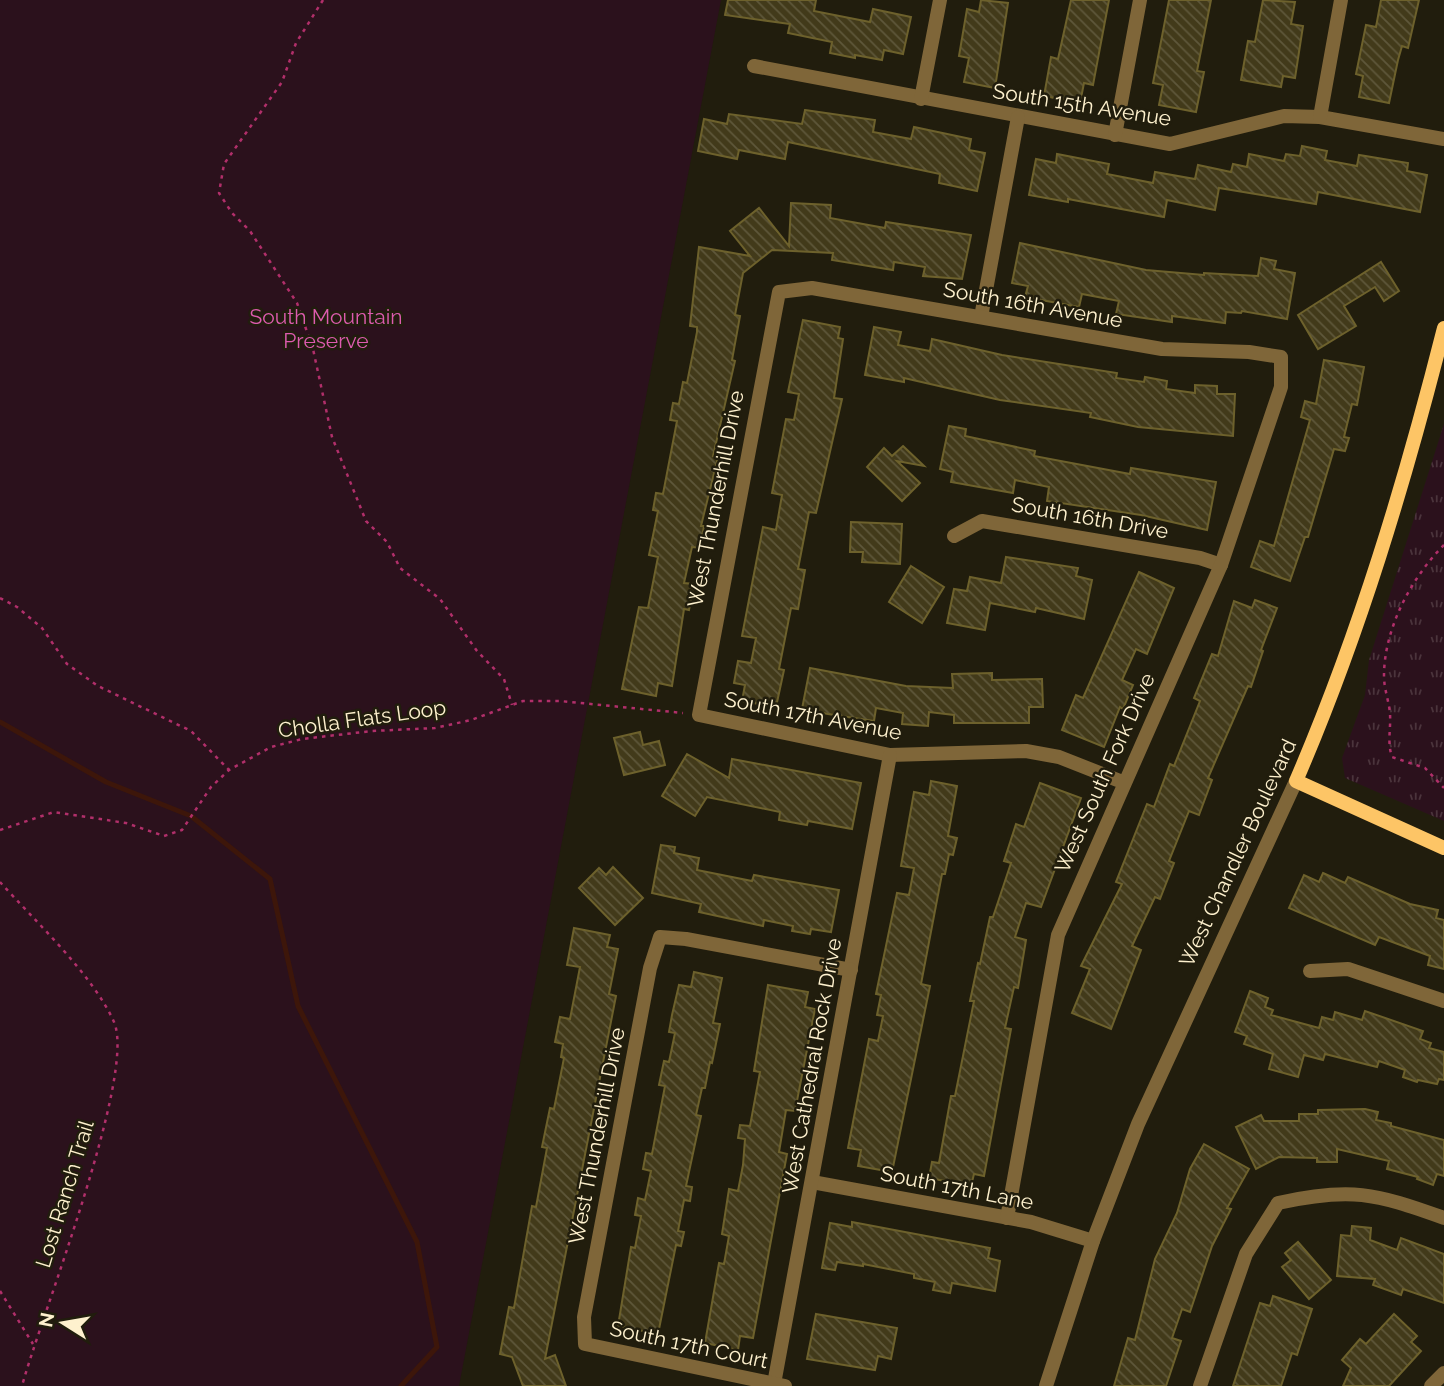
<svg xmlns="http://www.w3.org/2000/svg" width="1444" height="1386" viewBox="0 0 1444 1386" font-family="Raleway,sans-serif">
	<defs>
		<pattern id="grass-tufts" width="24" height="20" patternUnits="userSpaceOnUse" patternTransform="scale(1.75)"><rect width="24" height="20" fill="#2b111c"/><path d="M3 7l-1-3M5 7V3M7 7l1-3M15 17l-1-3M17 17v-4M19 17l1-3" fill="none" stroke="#4b343c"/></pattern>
		<pattern id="building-back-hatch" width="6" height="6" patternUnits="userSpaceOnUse" patternTransform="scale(1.75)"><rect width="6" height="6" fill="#423a1a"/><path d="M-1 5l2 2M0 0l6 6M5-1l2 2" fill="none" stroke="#5e573a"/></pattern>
	</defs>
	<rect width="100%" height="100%" fill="#211d0d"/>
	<path fill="url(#grass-tufts)" d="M 1444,424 L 1444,821 L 1345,778 L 1342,758 L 1365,695 L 1369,660 Z"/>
	<path fill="#2b111c" d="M 0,0 L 721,0 L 459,1386 L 0,1386 Z"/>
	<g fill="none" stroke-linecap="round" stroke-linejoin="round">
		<path stroke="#3d160a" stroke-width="5" d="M 0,722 L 106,782 L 191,816 L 270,879 L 298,1006 L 417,1242 L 437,1347 L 401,1386"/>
	</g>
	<g fill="url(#building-back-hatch)" stroke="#6d612c" stroke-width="2">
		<path d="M 728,0 L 816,0 L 814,11 L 870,22 L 873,9 L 911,17 L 903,54 L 884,50 L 882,60 L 855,55 L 855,58 L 830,53 L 832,42 L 788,33 L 790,24 L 725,15 Z"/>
		<path d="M 981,0 L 1008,3 L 995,88 L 964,82 L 969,58 L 959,56 L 967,9 L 979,12 Z"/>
		<path d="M 1071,0 L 1109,0 L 1093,85 L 1084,83 L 1080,103 L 1044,96 L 1051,57 L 1058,59 Z"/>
		<path d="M 1169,0 L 1211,0 L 1197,71 L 1204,72 L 1196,112 L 1159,105 L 1163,85 L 1153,83 Z"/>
		<path d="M 1263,0 L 1295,2 L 1291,24 L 1303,26 L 1295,78 L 1283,76 L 1281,87 L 1241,80 L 1248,41 L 1255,42 Z"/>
		<path d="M 1381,0 L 1419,0 L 1408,48 L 1402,46 L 1398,60 L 1389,103 L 1359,97 L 1363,76 L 1356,74 L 1366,25 L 1376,27 Z"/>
		<path d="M 805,110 L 875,120 L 873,132 L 911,139 L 914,127 L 971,139 L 969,150 L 985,153 L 977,191 L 939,183 L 940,174 L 788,142 L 785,159 L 739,150 L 737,159 L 698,151 L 704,119 L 727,124 L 729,114 L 802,124 Z"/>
		<path d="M 1302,146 L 1327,151 L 1325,160 L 1357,166 L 1359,155 L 1408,163 L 1407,171 L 1427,175 L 1420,212 L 1318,192 L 1316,204 L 1219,188 L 1215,210 L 1167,200 L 1164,217 L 1068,199 L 1068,202 L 1029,195 L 1036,159 L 1056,163 L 1057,154 L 1109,164 L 1107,174 L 1153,183 L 1155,172 L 1195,179 L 1198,165 L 1231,172 L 1233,164 L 1247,167 L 1249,154 L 1284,161 L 1286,154 L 1300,156 Z"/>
		<path d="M 791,203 L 831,205 L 830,218 L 885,228 L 886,222 L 971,235 L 962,279 L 923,276 L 925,267 L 894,262 L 893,270 L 832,260 L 833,253 L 772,250 L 743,273 L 735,315 L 740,316 L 732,360 L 735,361 L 713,456 L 718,457 L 701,526 L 704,526 L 700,548 L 692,547 L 684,583 L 694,584 L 689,610 L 684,609 L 672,686 L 658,683 L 656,696 L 622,689 L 639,607 L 648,608 L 658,557 L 649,555 L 658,511 L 653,510 L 656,493 L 663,494 L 677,421 L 670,420 L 673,403 L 679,404 L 683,382 L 687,383 L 697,332 L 697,327 L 690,326 L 699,247 L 750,256 L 730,231 L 759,208 L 789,246 Z"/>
		<path d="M 1020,243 L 1146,270 L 1204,275 L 1204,273 L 1258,276 L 1261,258 L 1276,261 L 1274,269 L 1295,273 L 1287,319 L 1242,311 L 1241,313 L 1226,312 L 1225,323 L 1172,316 L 1172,322 L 1116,314 L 1119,301 L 1082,294 L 1079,307 L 1025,297 L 1028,286 L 1012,283 Z"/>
		<path d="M 1381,262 L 1399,291 L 1384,301 L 1375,287 L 1344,306 L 1356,326 L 1318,349 L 1298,315 Z"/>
		<path d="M 803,320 L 840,327 L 838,338 L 843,339 L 834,398 L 842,399 L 816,513 L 809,512 L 798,569 L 805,570 L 798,609 L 791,608 L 779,669 L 784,670 L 776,707 L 742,701 L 745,685 L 734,683 L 738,661 L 751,663 L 756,638 L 742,636 L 763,527 L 776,530 L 782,495 L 772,493 L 786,419 L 794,420 L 799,394 L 788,392 Z"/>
		<path d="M 874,327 L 901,332 L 898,345 L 930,351 L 932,339 L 1002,355 L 1117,373 L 1116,378 L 1144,382 L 1145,377 L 1167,381 L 1166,389 L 1195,393 L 1195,385 L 1217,386 L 1217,394 L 1235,394 L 1233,436 L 1138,427 L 1090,417 L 1091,413 L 1000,400 L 904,378 L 904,382 L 865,375 Z"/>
		<path d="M 1324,360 L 1364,367 L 1357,405 L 1352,404 L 1344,437 L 1349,438 L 1345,451 L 1334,449 L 1308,537 L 1305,537 L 1290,581 L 1251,567 L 1260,541 L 1274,546 L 1310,420 L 1301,417 L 1305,401 L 1316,404 Z"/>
		<path d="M 949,426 L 966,429 L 965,436 L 1035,451 L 1034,456 L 1130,474 L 1131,468 L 1216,482 L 1207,530 L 1141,515 L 1047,501 L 1049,487 L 1015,480 L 1013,493 L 951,482 L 953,472 L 940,469 Z"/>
		<path d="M 903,446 L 924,466 L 897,461 L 920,483 L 902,501 L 867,467 L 884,448 L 892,456 Z"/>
		<path d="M 851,522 L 902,524 L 900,564 L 862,562 L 863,552 L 850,552 Z"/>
		<path d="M 1006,557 L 1078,568 L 1076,576 L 1092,580 L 1084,619 L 1036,608 L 1035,612 L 990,603 L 985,630 L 947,623 L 954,589 L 967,591 L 970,577 L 1001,583 Z"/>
		<path d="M 911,566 L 944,587 L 922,623 L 889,602 Z"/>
		<path d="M 1139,572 L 1174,588 L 1147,654 L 1136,649 L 1122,680 L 1133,685 L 1123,709 L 1120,707 L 1104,747 L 1062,730 L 1076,695 L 1083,698 Z"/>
		<path d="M 1255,600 L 1277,608 L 1261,650 L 1263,651 L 1251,687 L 1248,686 L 1208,778 L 1212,780 L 1199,815 L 1189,811 L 1169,861 L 1174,863 L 1160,899 L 1155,897 L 1132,946 L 1141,950 L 1111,1029 L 1072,1013 L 1090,969 L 1081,966 L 1122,884 L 1116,882 L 1147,804 L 1154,807 L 1170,764 L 1174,766 L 1200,701 L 1194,698 L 1212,654 L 1218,656 L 1234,601 L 1252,608 Z"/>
		<path d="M 810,668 L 906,686 L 953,688 L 952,674 L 992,673 L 992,680 L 1042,679 L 1043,707 L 1029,707 L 1029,723 L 954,723 L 954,715 L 929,712 L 928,726 L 902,724 L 903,713 L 876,708 L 874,721 L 828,714 L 802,709 Z"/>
		<path d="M 640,732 L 643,745 L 659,741 L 665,765 L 624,775 L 614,738 Z"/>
		<path d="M 687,754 L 729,778 L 732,759 L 861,783 L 852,829 L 808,821 L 807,825 L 779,820 L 780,812 L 707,797 L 695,816 L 662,796 Z"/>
		<path d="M 931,781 L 957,786 L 948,836 L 957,838 L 953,855 L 949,854 L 945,874 L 942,874 L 921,984 L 930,986 L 892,1172 L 858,1166 L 861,1150 L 848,1148 L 869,1039 L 878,1041 L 883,1016 L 877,1015 L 881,995 L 876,994 L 897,893 L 909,895 L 914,868 L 901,866 L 914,792 L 929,795 Z"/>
		<path d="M 1040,783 L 1081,798 L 1041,907 L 1026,903 L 1015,937 L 1026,940 L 1018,988 L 1014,987 L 1005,1028 L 1011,1029 L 984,1176 L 974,1174 L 971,1186 L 929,1178 L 932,1162 L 939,1163 L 951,1096 L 955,1096 L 974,1001 L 970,1001 L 978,963 L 980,964 L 990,917 L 993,917 L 1011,863 L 1004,861 L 1016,824 L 1024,827 Z"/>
		<path d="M 661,845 L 675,847 L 674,853 L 699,858 L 697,870 L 752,881 L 754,875 L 839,890 L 831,932 L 811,929 L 810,934 L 792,931 L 793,926 L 764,920 L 763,926 L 699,912 L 701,904 L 652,893 Z"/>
		<path d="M 613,867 L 643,898 L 615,925 L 579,888 L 599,868 L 606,875 Z"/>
		<path d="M 1323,873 L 1345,883 L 1348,877 L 1410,904 L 1438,910 L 1436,918 L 1444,920 L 1444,969 L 1428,965 L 1430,956 L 1379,937 L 1375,945 L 1289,908 L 1304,875 L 1319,882 Z"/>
		<path d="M 574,928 L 610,935 L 607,947 L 618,949 L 609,994 L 616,996 L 545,1359 L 555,1355 L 566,1386 L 523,1386 L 512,1357 L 500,1354 L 509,1307 L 514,1308 L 532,1206 L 536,1207 L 547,1148 L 542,1147 L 550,1108 L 554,1109 L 564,1058 L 561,1057 L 563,1044 L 555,1042 L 560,1017 L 570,1019 L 580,967 L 567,965 Z"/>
		<path d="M 694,972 L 722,978 L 713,1023 L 720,1024 L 712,1063 L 710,1062 L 705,1088 L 702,1088 L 696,1115 L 701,1116 L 686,1186 L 692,1187 L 690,1201 L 684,1200 L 678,1231 L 684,1232 L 681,1246 L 676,1245 L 658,1334 L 618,1326 L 631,1247 L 635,1248 L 641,1216 L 635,1215 L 638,1198 L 645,1200 L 651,1171 L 643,1169 L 646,1153 L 652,1154 L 665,1086 L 659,1085 L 664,1061 L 669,1062 L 675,1033 L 669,1032 L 672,1015 L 679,985 L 691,987 Z"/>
		<path d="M 768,985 L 808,992 L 805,1007 L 815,1009 L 795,1111 L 786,1110 L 779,1152 L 787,1154 L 753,1338 L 740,1336 L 738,1350 L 705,1343 L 719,1263 L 724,1264 L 729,1236 L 722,1234 L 729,1189 L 738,1191 L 743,1165 L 745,1139 L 738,1138 L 740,1125 L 750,1126 L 760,1072 L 754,1071 Z"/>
		<path d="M 1250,991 L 1268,998 L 1265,1007 L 1273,1010 L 1271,1015 L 1319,1028 L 1322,1017 L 1333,1020 L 1335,1012 L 1362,1020 L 1365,1011 L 1423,1031 L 1420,1039 L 1431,1043 L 1429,1048 L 1444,1052 L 1444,1080 L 1439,1079 L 1437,1084 L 1418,1080 L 1417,1082 L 1403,1077 L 1405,1070 L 1379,1061 L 1377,1067 L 1325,1054 L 1323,1060 L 1304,1055 L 1298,1077 L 1269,1069 L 1273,1054 L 1244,1044 L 1247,1036 L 1235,1032 Z"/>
		<path d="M 1365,1109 L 1378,1112 L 1376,1120 L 1391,1123 L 1391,1126 L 1444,1140 L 1444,1176 L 1437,1174 L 1433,1185 L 1417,1179 L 1418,1177 L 1387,1169 L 1389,1161 L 1337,1149 L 1337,1162 L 1317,1162 L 1317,1158 L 1279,1157 L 1256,1169 L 1236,1127 L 1261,1115 L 1264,1121 L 1299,1121 L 1299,1114 L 1318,1114 L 1318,1110 Z"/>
		<path d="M 1204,1144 L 1249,1169 L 1227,1208 L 1231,1209 L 1212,1246 L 1190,1312 L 1182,1309 L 1172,1338 L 1181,1341 L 1166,1386 L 1114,1386 L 1128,1338 L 1135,1340 L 1155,1259 L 1177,1213 L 1190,1169 Z"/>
		<path d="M 852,1222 L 990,1248 L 988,1258 L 1000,1261 L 995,1291 L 952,1283 L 950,1293 L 933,1290 L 935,1282 L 914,1278 L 914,1274 L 863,1264 L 863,1266 L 837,1262 L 835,1270 L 822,1268 L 830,1223 L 852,1227 Z"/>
		<path d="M 1352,1226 L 1371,1228 L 1370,1240 L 1397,1250 L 1401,1238 L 1444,1254 L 1444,1303 L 1403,1289 L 1401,1295 L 1373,1285 L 1375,1279 L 1337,1276 L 1341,1235 L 1351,1236 Z"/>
		<path d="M 1298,1242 L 1331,1280 L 1309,1299 L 1282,1267 L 1291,1260 L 1285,1253 Z"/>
		<path d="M 1273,1296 L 1312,1309 L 1297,1355 L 1292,1353 L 1281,1386 L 1233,1386 L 1260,1303 L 1270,1306 Z"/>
		<path d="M 816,1314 L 897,1328 L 891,1359 L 878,1356 L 875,1370 L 807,1359 Z"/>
		<path d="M 1394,1314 L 1417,1336 L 1411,1342 L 1421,1351 L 1389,1386 L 1343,1386 L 1351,1368 L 1342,1360 L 1360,1339 L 1366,1344 Z"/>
	</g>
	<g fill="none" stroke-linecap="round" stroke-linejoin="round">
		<g stroke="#b12f6a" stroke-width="2.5" stroke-dasharray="3.5 5" stroke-linecap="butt">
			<path d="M 323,0 L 296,43 L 282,82 L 224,164 L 219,193 L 232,213 L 250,231 L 297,303 L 313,349 L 332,437 L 366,521 L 387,542 L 400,568 L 440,599 L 477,651 L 504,679 L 512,705"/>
			<path d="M 1444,545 C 1411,578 1384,629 1384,676 C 1384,689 1389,701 1390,714 C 1391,729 1387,742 1392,757 L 1425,768 L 1444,788"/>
			<path d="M 0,598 L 17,607 L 42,628 L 67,664 L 98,686 L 191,731 L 229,770"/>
			<path d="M 0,830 L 54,812 L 126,823 L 164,836 L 182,830 L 211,787 L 229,770 L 271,747 L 302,739 L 372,731 L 435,728 L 471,720 L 523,701 L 560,701 L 683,713"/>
			<path d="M 0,882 C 35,921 93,975 114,1022 C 137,1075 40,1319 22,1386"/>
			<path d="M 0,1291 L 33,1344"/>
		</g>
		<g stroke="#7f6639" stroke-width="14">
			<path d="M 754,66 L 1170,144 L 1284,116 L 1320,117 L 1444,139"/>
			<path d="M 921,99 L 940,0"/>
			<path d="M 1320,117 L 1341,0"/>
			<path d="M 1115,135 L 1140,0"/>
			<path d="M 981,317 L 1018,117"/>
			<path d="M 954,536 L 982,521 L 1200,558 L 1221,565"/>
			<path d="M 1310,971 L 1348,969 L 1444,1001"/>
			<path d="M 812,1182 L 1031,1222 L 1093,1241"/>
			<path d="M 1007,1218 L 1058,935 L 1221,565 L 1281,387 L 1281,357 L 1249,352 L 1162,349 L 812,288 L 779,292 L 699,715 L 890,755 L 1026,751 L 1059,757 L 1125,783"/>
			<path d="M 774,1384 L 890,755"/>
			<path d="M 785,1386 L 585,1344 L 584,1317 L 650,968 L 660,937 L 686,939 L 851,970"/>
			<path d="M 1200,1386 L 1246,1254 L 1278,1203 C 1350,1187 1375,1193 1444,1218"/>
			<path d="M 1431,1386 L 1444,1373"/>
		</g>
		<path stroke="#7f6639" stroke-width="14" d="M 1046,1386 L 1093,1241 L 1138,1124 L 1296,781"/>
		<path stroke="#fdc566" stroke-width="14" d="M 1444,328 C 1405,482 1359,635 1296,781 L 1444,848"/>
	</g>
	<g text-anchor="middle" stroke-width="5" stroke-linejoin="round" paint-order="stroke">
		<g font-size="21" fill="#fef1ce" stroke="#211d0d">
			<text transform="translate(1082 105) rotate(9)" y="7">South 15th Avenue</text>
			<text transform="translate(1033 305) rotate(10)" y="7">South 16th Avenue</text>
			<text transform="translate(716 499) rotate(-79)" y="7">West Thunderhill Drive</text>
			<text transform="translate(1090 518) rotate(10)" y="7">South 16th Drive</text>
			<text transform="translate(813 716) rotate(11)" y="7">South 17th Avenue</text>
			<text transform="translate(362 719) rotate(-8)" y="7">Cholla Flats Loop</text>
			<text transform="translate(1105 773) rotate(-66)" y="7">West South Fork Drive</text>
			<text transform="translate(1238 853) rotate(-65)" y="7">West Chandler Boulevard</text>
			<text transform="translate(812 1066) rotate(-80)" y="7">West Cathedral Rock Drive</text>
			<text transform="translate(597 1136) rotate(-79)" y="7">West Thunderhill Drive</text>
			<text transform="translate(957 1188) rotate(11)" y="7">South 17th Lane</text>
			<text transform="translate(65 1194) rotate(-73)" y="7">Lost Ranch Trail</text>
			<text transform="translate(689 1345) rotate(12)" y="7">South 17th Court</text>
		</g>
		<g font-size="21" fill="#dd5baf" stroke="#211d0d">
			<text x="326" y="324">South Mountain<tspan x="326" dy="24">Preserve</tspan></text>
		</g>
	</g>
	<g transform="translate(63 1323) rotate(281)" stroke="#211d0d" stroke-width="5" paint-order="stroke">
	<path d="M0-5L12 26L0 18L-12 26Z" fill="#fef1ce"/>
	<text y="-10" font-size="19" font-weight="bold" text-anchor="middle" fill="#fef1ce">N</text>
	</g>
</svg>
